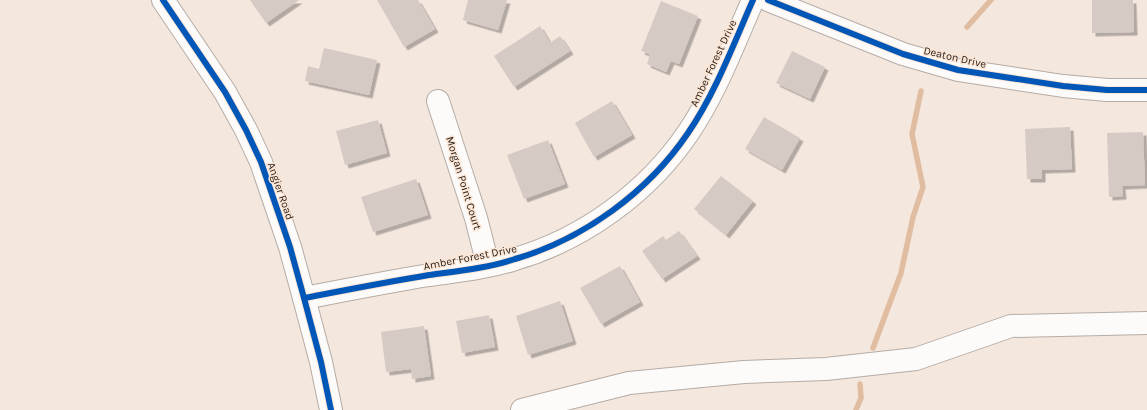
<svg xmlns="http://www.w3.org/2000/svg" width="1147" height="410" viewBox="0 0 1147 410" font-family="Karla,sans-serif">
	<defs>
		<filter id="shadow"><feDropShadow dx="3.5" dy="3.5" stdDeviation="0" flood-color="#0004"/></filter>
	</defs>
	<rect width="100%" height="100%" fill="#f4e7de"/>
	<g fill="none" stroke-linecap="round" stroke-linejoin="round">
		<g stroke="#e0bca0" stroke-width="5.5">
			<path d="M 967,27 L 991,0"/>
			<path d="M 873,348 L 901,273 L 913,217 L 923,187 L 912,134 L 921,91"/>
			<path d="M 856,410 L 861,398 L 860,384"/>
		</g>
	</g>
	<g fill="#d5cbc4" filter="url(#shadow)">
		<path d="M 250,0 L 299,0 L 266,23 Z"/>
		<path d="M 377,0 L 418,0 L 435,29 L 404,47 Z"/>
		<path d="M 468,0 L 507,0 L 498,30 L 463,20 Z"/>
		<path d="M 1092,0 L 1133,0 L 1134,32 L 1092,33 Z"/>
		<path d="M 661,1 L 698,16 L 679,64 L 671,61 L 666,72 L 647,64 L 650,54 L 641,51 Z"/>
		<path d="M 540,26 L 550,43 L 560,36 L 570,51 L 514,87 L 494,56 Z"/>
		<path d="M 324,48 L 377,60 L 369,95 L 305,81 L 308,66 L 319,69 Z"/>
		<path d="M 792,51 L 825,67 L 810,99 L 776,83 Z"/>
		<path d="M 612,101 L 632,135 L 594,157 L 575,123 Z"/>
		<path d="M 764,117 L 800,138 L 782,170 L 745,149 Z"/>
		<path d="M 378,120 L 387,153 L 345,165 L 336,131 Z"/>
		<path d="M 1070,127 L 1072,169 L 1042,170 L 1042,179 L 1027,179 L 1025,129 Z"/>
		<path d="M 1143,132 L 1145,185 L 1122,186 L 1123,196 L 1109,197 L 1107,133 Z"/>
		<path d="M 548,140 L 565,184 L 524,199 L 507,155 Z"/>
		<path d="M 721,176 L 753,201 L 726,235 L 694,209 Z"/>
		<path d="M 416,179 L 428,215 L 373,232 L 361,197 Z"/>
		<path d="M 679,231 L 697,256 L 662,279 L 642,251 L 663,236 L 666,240 Z"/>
		<path d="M 620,266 L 640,302 L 601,324 L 580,288 Z"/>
		<path d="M 560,301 L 573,341 L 528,355 L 516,316 Z"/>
		<path d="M 489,315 L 495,347 L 462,353 L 456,321 Z"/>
		<path d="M 424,326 L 431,376 L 412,379 L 411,369 L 386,372 L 381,332 Z"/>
	</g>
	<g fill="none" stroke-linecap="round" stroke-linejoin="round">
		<g stroke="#b5aca5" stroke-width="24">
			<g id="minor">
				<path d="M 163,0 L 225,92 L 246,130 L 261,162 L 290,247 L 304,298 L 321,362 L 331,410"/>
				<path d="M 768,0 L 903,54 L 958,70 L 1063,86 L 1107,90 L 1147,90"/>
				<path d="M 438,101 L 476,218 L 488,265"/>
				<path d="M 304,298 C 346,290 387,282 429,275 C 458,271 488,268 515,259 C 584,239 648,192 688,133 C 716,92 733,45 753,0"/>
				<path d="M 522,410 L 629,383 L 744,372 L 826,369 L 916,359 L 1011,326 L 1147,323"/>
			</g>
		</g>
		<use href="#minor" stroke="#fdfbfa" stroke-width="22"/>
		<g stroke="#fce6d6" stroke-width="8">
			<g id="cycleway">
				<path d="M 163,0 L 225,92 L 246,130 L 261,162 L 290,247 L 304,298 L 321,362 L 331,410"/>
				<path d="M 768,0 L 903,54 L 958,70 L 1063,86 L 1107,90 L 1147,90"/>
				<path d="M 304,298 C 346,290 387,282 429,275 C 458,271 488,268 515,259 C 584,239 648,192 688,133 C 716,92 733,45 753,0"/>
			</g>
		</g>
		<use href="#cycleway" stroke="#0057b8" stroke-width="6"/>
	</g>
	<g text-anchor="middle" stroke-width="3" stroke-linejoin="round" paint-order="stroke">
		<g font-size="11" fill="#241d17" stroke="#fce6d6">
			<text transform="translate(955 57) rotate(13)" y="4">Deaton Drive</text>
			<text transform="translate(713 63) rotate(-65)" y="4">Amber Forest Drive</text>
			<text transform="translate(464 183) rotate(73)" y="4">Morgan Point Court</text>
			<text transform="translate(281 191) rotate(71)" y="4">Angier Road</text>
			<text transform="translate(470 257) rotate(-11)" y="4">Amber Forest Drive</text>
		</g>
	</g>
</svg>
